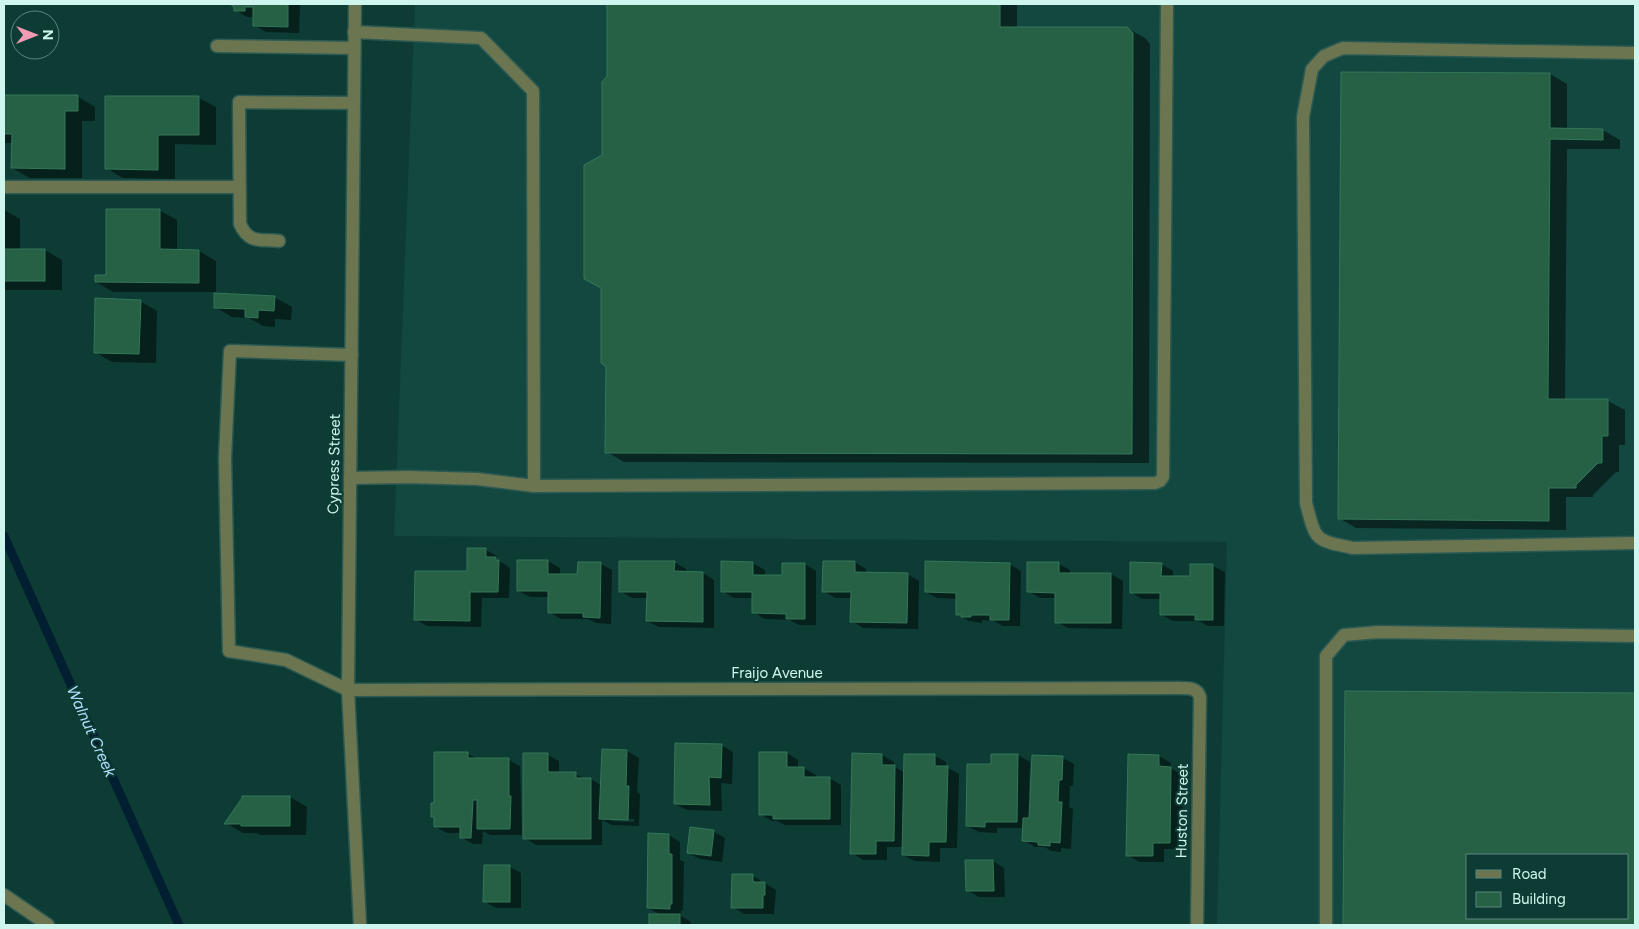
<svg xmlns="http://www.w3.org/2000/svg" width="1639" height="929" viewBox="0 0 1639 929" font-family="Figtree,sans-serif">
	<rect width="100%" height="100%" fill="#0d3c35"/>
	<path fill="#124840" fill-rule="evenodd" d="M 415,4 L 1635,4 L 1635,925 L 1217,925 L 1227,542 L 394,536 ZM 1468,855 L 1628,855 L 1628,918 L 1468,918 Z"/>
	<g fill="#0007" fill-rule="evenodd">
		<path d="M 233,4 L 300,4 L 299,33 L 266,32 L 254,25 L 254,17 L 247,17 L 235,10 Z"/>
		<path d="M 608,4 L 1017,4 L 1017,28 L 1127,28 L 1145,38 L 1150,44 L 1149,463 L 624,462 L 607,452 L 607,366 L 603,156 L 608,77 Z"/>
		<path d="M 1550,74 L 1567,84 L 1567,130 L 1603,130 L 1620,140 L 1620,149 L 1567,149 L 1565,400 L 1608,401 L 1625,410 L 1625,445 L 1619,445 L 1619,472 L 1616,472 L 1593,495 L 1593,497 L 1566,497 L 1566,530 L 1356,528 L 1339,518 Z"/>
		<path d="M 4,96 L 78,97 L 95,107 L 95,121 L 82,121 L 82,178 L 30,178 L 12,168 L 13,143 L 4,143 Z"/>
		<path d="M 106,97 L 199,98 L 216,107 L 216,145 L 175,144 L 175,179 L 123,178 L 106,168 Z"/>
		<path d="M 4,210 L 20,219 L 20,250 L 45,250 L 62,260 L 62,290 L 4,290 Z"/>
		<path d="M 159,210 L 177,220 L 177,251 L 199,251 L 216,261 L 216,294 L 274,297 L 292,307 L 291,320 L 275,319 L 275,327 L 263,326 L 249,318 L 232,317 L 215,307 L 216,292 L 113,292 L 96,282 L 107,276 Z"/>
		<path d="M 140,301 L 157,311 L 156,363 L 112,362 L 95,352 Z"/>
		<path d="M 486,550 L 497,556 L 497,559 L 510,568 L 509,598 L 482,598 L 481,627 L 427,626 L 415,619 L 468,573 Z"/>
		<path d="M 548,561 L 560,568 L 560,575 L 578,576 L 601,564 L 612,570 L 611,624 L 596,623 L 588,619 L 561,619 L 549,612 L 549,597 L 530,597 L 518,591 Z"/>
		<path d="M 674,562 L 686,569 L 686,573 L 703,573 L 714,580 L 714,628 L 659,627 L 647,621 L 648,598 L 632,598 L 620,591 Z"/>
		<path d="M 722,562 L 753,563 L 765,570 L 765,576 L 783,576 L 805,564 L 816,571 L 816,625 L 799,625 L 790,620 L 765,619 L 753,612 L 753,598 L 734,598 L 722,591 Z"/>
		<path d="M 855,562 L 866,569 L 866,573 L 907,574 L 919,581 L 918,629 L 863,628 L 852,621 L 852,598 L 835,598 L 824,591 Z"/>
		<path d="M 1009,564 L 1021,571 L 1020,626 L 1003,626 L 994,621 L 982,620 L 982,623 L 969,621 L 957,614 L 957,599 L 937,598 L 926,592 Z"/>
		<path d="M 1059,564 L 1070,570 L 1070,574 L 1111,574 L 1123,581 L 1122,629 L 1068,628 L 1057,622 L 1057,598 L 1040,598 L 1028,591 Z"/>
		<path d="M 1161,564 L 1173,571 L 1173,578 L 1191,578 L 1191,566 L 1213,566 L 1225,572 L 1224,626 L 1208,626 L 1199,621 L 1173,621 L 1162,615 L 1162,599 L 1142,599 L 1131,592 Z"/>
		<path d="M 1347,692 L 1635,694 L 1635,925 L 1345,925 ZM 1468,855 L 1628,855 L 1628,918 L 1468,918 Z"/>
		<path d="M 721,745 L 733,752 L 732,784 L 721,783 L 722,811 L 687,810 L 675,804 Z"/>
		<path d="M 603,751 L 627,751 L 639,758 L 637,792 L 640,794 L 639,826 L 612,825 L 602,820 L 602,845 L 536,845 L 525,838 L 548,755 L 559,761 L 559,774 L 576,774 L 585,779 L 591,779 L 602,786 ZM 611,819 L 634,819 L 634,822 L 611,821 Z"/>
		<path d="M 467,753 L 479,760 L 509,760 L 520,766 L 522,835 L 490,835 L 483,831 L 482,844 L 473,844 L 461,837 L 461,833 L 447,833 L 436,827 L 435,804 Z"/>
		<path d="M 787,753 L 798,760 L 798,768 L 804,768 L 816,775 L 816,778 L 829,778 L 841,785 L 841,825 L 785,825 L 777,821 L 772,821 L 760,814 Z"/>
		<path d="M 882,755 L 894,762 L 894,766 L 905,773 L 935,756 L 946,762 L 946,767 L 959,774 L 957,848 L 940,848 L 940,862 L 915,861 L 903,855 L 903,847 L 887,847 L 887,860 L 863,860 L 852,853 Z"/>
		<path d="M 992,755 L 1018,755 L 1030,762 L 1029,795 L 1032,795 L 1063,758 L 1074,764 L 1073,786 L 1070,786 L 1069,807 L 1073,809 L 1071,849 L 1061,848 L 1061,852 L 1051,851 L 1045,847 L 1035,847 L 1023,840 L 1024,828 L 997,828 L 997,833 L 979,832 L 967,826 L 992,765 Z"/>
		<path d="M 1159,756 L 1171,763 L 1170,768 L 1183,775 L 1182,849 L 1164,849 L 1164,862 L 1139,862 L 1128,855 Z"/>
		<path d="M 290,797 L 307,807 L 306,835 L 260,835 L 257,833 L 243,833 L 226,823 Z"/>
		<path d="M 713,831 L 725,838 L 722,862 L 700,859 L 688,853 Z"/>
		<path d="M 669,835 L 680,842 L 680,860 L 684,862 L 683,910 L 681,910 L 681,916 L 691,922 L 691,925 L 651,925 L 651,915 L 661,915 L 648,908 Z"/>
		<path d="M 993,861 L 1004,868 L 1005,897 L 979,897 L 967,890 Z"/>
		<path d="M 510,867 L 521,873 L 521,908 L 496,908 L 484,901 Z"/>
		<path d="M 753,876 L 776,890 L 774,914 L 744,914 L 733,907 Z"/>
	</g>
	<g fill="none" stroke-linecap="round" stroke-linejoin="round">
		<path stroke="#021f32" stroke-width="9" d="M 4,536 L 179,925"/>
	</g>
	<g fill="#266045" stroke="#357759" fill-rule="evenodd">
		<path d="M 232,4 L 288,4 L 288,27 L 253,26 L 253,7 L 245,7 L 245,11 L 234,11 L 234,6 L 232,6 Z"/>
		<path d="M 607,4 L 1000,4 L 1000,27 L 1127,27 L 1133,33 L 1132,454 L 605,453 L 606,367 L 601,363 L 601,288 L 584,279 L 584,165 L 602,155 L 602,82 L 607,76 Z"/>
		<path d="M 1341,72 L 1550,73 L 1550,128 L 1603,129 L 1603,140 L 1550,139 L 1548,399 L 1608,399 L 1608,436 L 1602,436 L 1602,463 L 1598,463 L 1576,485 L 1576,488 L 1549,488 L 1549,521 L 1338,519 Z"/>
		<path d="M 4,95 L 78,95 L 78,111 L 65,111 L 65,169 L 11,168 L 12,134 L 4,134 Z"/>
		<path d="M 105,96 L 199,96 L 199,135 L 158,135 L 158,170 L 105,169 Z"/>
		<path d="M 106,209 L 160,209 L 160,249 L 199,250 L 199,283 L 95,282 L 95,275 L 106,275 Z"/>
		<rect x="4" y="249" width="41" height="32"/>
		<path d="M 214,293 L 275,296 L 274,311 L 258,310 L 258,318 L 245,317 L 245,309 L 214,308 Z"/>
		<path d="M 95,298 L 141,300 L 139,354 L 94,353 Z"/>
		<path d="M 467,548 L 486,548 L 486,557 L 496,557 L 496,560 L 499,560 L 498,592 L 470,592 L 470,621 L 414,620 L 415,571 L 467,571 Z"/>
		<path d="M 517,560 L 548,560 L 548,574 L 577,574 L 578,562 L 601,562 L 600,618 L 583,617 L 583,613 L 548,613 L 548,591 L 517,591 Z"/>
		<path d="M 619,561 L 675,561 L 674,571 L 703,572 L 703,622 L 646,621 L 647,592 L 619,592 Z"/>
		<path d="M 721,561 L 753,562 L 753,575 L 782,575 L 782,563 L 805,563 L 805,619 L 786,619 L 786,614 L 752,613 L 752,592 L 721,592 Z"/>
		<path d="M 823,561 L 855,561 L 855,572 L 908,573 L 907,623 L 850,622 L 851,592 L 822,592 Z"/>
		<path d="M 925,561 L 1010,563 L 1009,620 L 990,620 L 990,615 L 971,615 L 971,617 L 961,617 L 961,615 L 956,615 L 956,593 L 925,592 Z"/>
		<path d="M 1027,562 L 1059,562 L 1059,573 L 1111,573 L 1111,623 L 1055,623 L 1055,593 L 1027,592 Z"/>
		<path d="M 1130,562 L 1162,563 L 1161,576 L 1190,576 L 1190,564 L 1213,564 L 1213,620 L 1195,620 L 1195,615 L 1160,615 L 1160,593 L 1130,593 Z"/>
		<path d="M 1345,691 L 1635,693 L 1635,925 L 1343,925 ZM 1468,855 L 1628,855 L 1628,918 L 1468,918 Z"/>
		<path d="M 675,743 L 722,744 L 721,778 L 709,777 L 710,805 L 674,804 Z"/>
		<path d="M 602,749 L 627,750 L 626,786 L 629,786 L 628,820 L 599,819 Z"/>
		<path d="M 434,752 L 468,752 L 468,758 L 509,758 L 509,796 L 511,796 L 510,829 L 477,829 L 477,800 L 473,800 L 471,838 L 460,838 L 460,827 L 434,827 L 434,817 L 431,817 L 431,803 L 434,803 Z"/>
		<path d="M 759,752 L 787,752 L 787,767 L 804,767 L 804,777 L 830,777 L 830,819 L 773,819 L 773,815 L 759,815 Z"/>
		<path d="M 523,753 L 548,753 L 548,772 L 576,772 L 576,778 L 591,778 L 591,839 L 523,839 Z"/>
		<path d="M 852,753 L 882,754 L 882,765 L 895,765 L 894,841 L 876,841 L 876,854 L 850,854 Z"/>
		<path d="M 904,754 L 935,754 L 935,766 L 948,766 L 946,842 L 929,842 L 929,856 L 902,855 Z"/>
		<path d="M 991,754 L 1018,754 L 1017,822 L 985,822 L 985,827 L 966,826 L 967,764 L 991,764 Z"/>
		<path d="M 1128,754 L 1159,755 L 1159,766 L 1171,767 L 1170,843 L 1153,843 L 1153,856 L 1126,856 Z"/>
		<path d="M 1032,755 L 1063,756 L 1062,780 L 1059,780 L 1058,802 L 1062,802 L 1060,843 L 1050,842 L 1050,846 L 1038,845 L 1038,842 L 1022,841 L 1023,818 L 1029,818 Z"/>
		<path d="M 242,796 L 290,796 L 290,826 L 241,826 L 241,824 L 224,824 L 242,798 Z"/>
		<path d="M 690,827 L 714,830 L 711,856 L 687,853 Z"/>
		<path d="M 648,833 L 669,834 L 669,854 L 672,854 L 672,904 L 670,904 L 670,909 L 647,908 Z"/>
		<path d="M 965,860 L 993,860 L 994,891 L 966,891 Z"/>
		<path d="M 484,865 L 510,865 L 510,902 L 483,902 Z"/>
		<path d="M 732,874 L 753,874 L 753,882 L 765,882 L 765,895 L 763,895 L 763,908 L 731,908 Z"/>
		<rect x="649" y="914" width="31" height="11"/>
	</g>
	<g fill="none" stroke-linecap="round" stroke-linejoin="round">
		<g stroke="#2c5a53" stroke-width="15">
			<g id="service">
				<path d="M 354,32 L 481,38 L 533,91 L 534,486"/>
				<path d="M 217,46 L 354,48"/>
				<path d="M 1635,53 L 1343,48 L 1324,56 L 1312,69 L 1303,117 L 1306,503 C 1316,541 1314,540 1353,548 L 1635,543"/>
				<path d="M 4,187 L 239,187"/>
				<path d="M 279,241 C 260,239 249,244 240,224 L 239,102 L 354,103"/>
				<path d="M 350,478 L 409,477 L 477,479 L 534,486 L 1155,483 L 1160,481 L 1163,477 L 1167,6"/>
				<path d="M 348,690 L 286,660 L 229,651 L 225,458 L 230,351 L 352,355"/>
				<path d="M 4,895 L 48,925"/>
				<path d="M 1326,925 L 1326,656 L 1344,635 L 1379,632 L 1635,636"/>
			</g>
		</g>
		<g stroke="#2c5a53" stroke-width="15">
			<path id="minor" d="M 348,690 L 1180,688 C 1190,688 1197,688 1200,697 L 1197,925"/>
		</g>
		<g stroke="#2c5a53" stroke-width="15">
			<path id="tertiary" d="M 355,4 L 348,690 L 360,925"/>
		</g>
		<use href="#service" stroke="#6b7550" stroke-width="12"/>
		<use href="#minor" stroke="#6b7550" stroke-width="12"/>
		<use href="#tertiary" stroke="#6b7550" stroke-width="12"/>
	</g>
	<g text-anchor="middle" stroke-width="4" stroke-linejoin="round" paint-order="stroke">
		<g font-size="15" fill="#cef6ee" stroke="#0d3c35">
			<text transform="translate(334 464) rotate(-89)" y="5">Cypress Street</text>
			<text x="777" y="678">Fraijo Avenue</text>
			<text transform="translate(1182 811) rotate(-89)" y="5">Huston Street</text>
		</g>
		<g font-size="16" font-style="italic" fill="#b5dffe" stroke="#0d3c35">
			<text transform="translate(92 731) rotate(66)" y="6">Walnut Creek</text>
		</g>
	</g>
	<rect width="1639" height="929" fill="none" stroke="#cef6ee" stroke-width="10"/>
	<rect x="1466" y="854" width="162" height="65" fill="#0d3c35" stroke="#5a867f"/>
	<rect x="1476" y="870" width="25" height="8" fill="#6b7550" stroke="#5a867f"/>
	<text x="1512" y="879" font-size="15" fill="#cef6ee">Road</text>
	<rect x="1476" y="892" width="25" height="15" fill="#266045" stroke="#5a867f"/>
	<text x="1512" y="904" font-size="15" fill="#cef6ee">Building</text>
	<g transform="translate(35 35) rotate(90)"><circle r="24" fill="#0d3c35" stroke="#5a867f"/>
	<path d="M0-4L9 19L0 12L-9 19Z" fill="#f19ab3"/>
	<text y="-8" font-size="14" font-weight="bold" text-anchor="middle" fill="#cef6ee">N</text>
	</g>
</svg>
